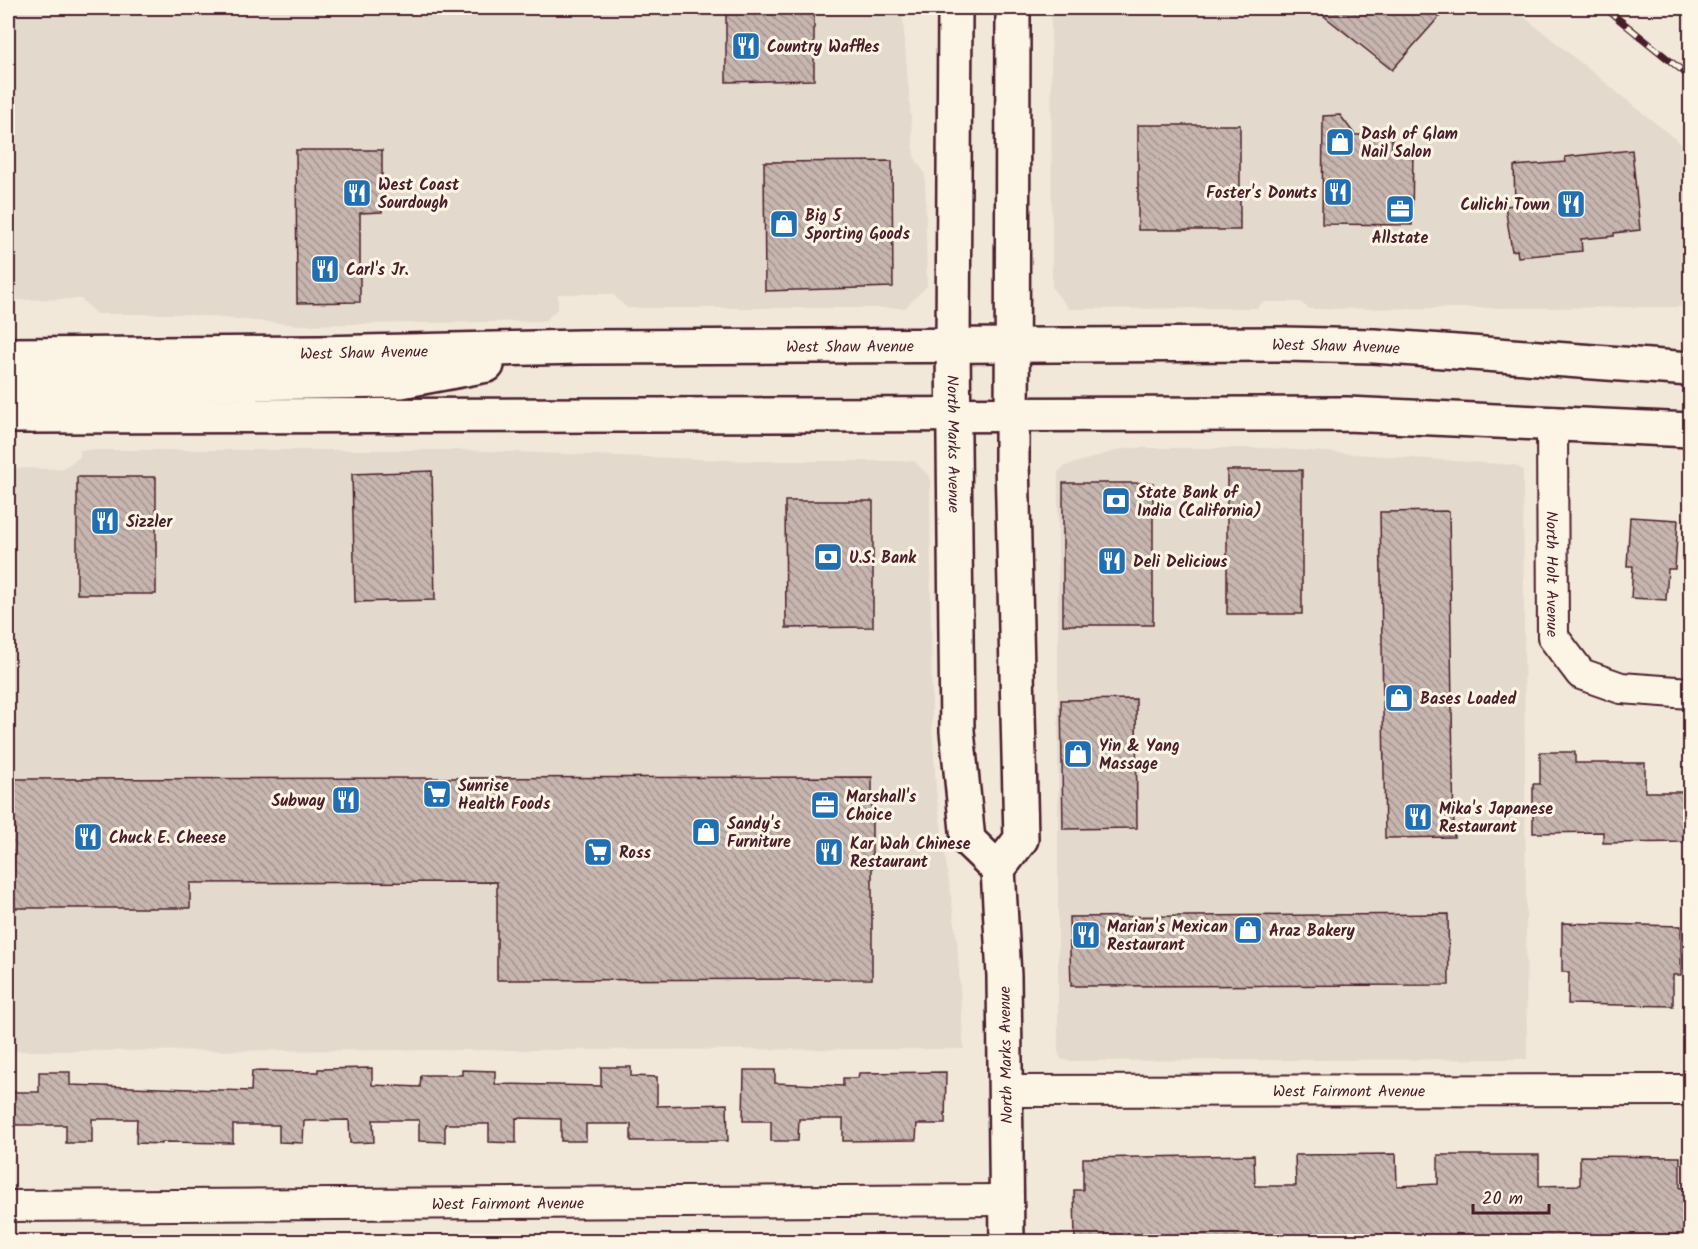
<svg xmlns="http://www.w3.org/2000/svg" width="1698" height="1249" viewBox="0 0 1698 1249" font-family="Kalam,sans-serif">
	<defs>
		<pattern id="building-back-hatch" width="6" height="6" patternUnits="userSpaceOnUse" patternTransform="scale(1.5)"><rect width="6" height="6" fill="#c7b6af"/><path d="M-1 5l2 2M0 0l6 6M5-1l2 2" fill="none" stroke="#a4938f"/></pattern>
	</defs>
	<rect width="100%" height="100%" fill="#f1e8da"/>
	<filter id="ink" filterUnits="userSpaceOnUse"><feTurbulence type="fractalNoise" baseFrequency=".0167" numOctaves="2"/><feDisplacementMap in="SourceGraphic" scale="12" xChannelSelector="R" yChannelSelector="G"/><feConvolveMatrix kernelMatrix="1 2 1 2 8 2 1 2 1" color-interpolation-filters="sRGB"/></filter>
	<g filter="url(#ink)">
		<g fill="#e4d9cd">
			<path d="M 8,8 L 902,8 L 914,156 L 925,174 L 927,286 L 905,308 L 627,308 L 612,294 L 558,294 L 558,308 L 545,321 L 299,325 L 181,314 L 96,314 L 81,299 L 8,300 Z"/>
			<path d="M 1051,8 L 1513,8 L 1690,151 L 1690,307 L 1309,309 L 1300,302 L 1263,302 L 1257,308 L 1069,309 L 1052,288 Z"/>
			<path d="M 1125,448 L 1268,448 L 1515,465 L 1523,470 L 1527,1059 L 1068,1061 L 1061,1059 L 1058,1052 L 1058,472 L 1065,466 Z"/>
			<path d="M 80,450 L 459,450 L 753,461 L 914,461 L 930,477 L 932,725 L 936,790 L 957,939 L 964,1049 L 8,1051 L 8,468 L 62,469 L 80,457 Z"/>
		</g>
		<g fill="url(#building-back-hatch)" stroke="#4a1f2b" stroke-width="1.5">
			<path d="M 726,8 L 814,8 L 814,80 L 726,82 Z"/>
			<path d="M 1314,8 L 1447,8 L 1392,70 Z"/>
			<path d="M 1340,115 L 1355,135 L 1392,134 L 1392,151 L 1413,150 L 1412,225 L 1322,224 L 1323,116 Z"/>
			<rect x="1138" y="125" width="102" height="105"/>
			<path d="M 296,150 L 382,150 L 382,212 L 360,213 L 360,302 L 297,303 Z"/>
			<path d="M 1632,150 L 1640,230 L 1614,233 L 1614,236 L 1581,239 L 1582,251 L 1518,257 L 1517,250 L 1512,251 L 1505,206 L 1515,205 L 1514,166 L 1566,162 L 1565,157 Z"/>
			<path d="M 892,161 L 893,287 L 765,291 L 764,162 Z"/>
			<rect x="1227" y="470" width="75" height="144"/>
			<path d="M 432,471 L 435,600 L 355,602 L 352,474 Z"/>
			<rect x="77" y="477" width="79" height="117"/>
			<rect x="1063" y="483" width="90" height="142"/>
			<path d="M 785,501 L 873,501 L 873,627 L 786,628 Z"/>
			<path d="M 1449,511 L 1454,837 L 1385,838 L 1380,512 Z"/>
			<path d="M 1630,517 L 1678,520 L 1675,569 L 1668,569 L 1666,600 L 1631,598 L 1633,566 L 1627,566 Z"/>
			<path d="M 1136,699 L 1137,828 L 1063,829 L 1061,700 Z"/>
			<path d="M 1540,752 L 1575,752 L 1575,763 L 1645,763 L 1645,792 L 1690,792 L 1690,842 L 1603,843 L 1603,832 L 1533,833 L 1533,784 L 1540,784 Z"/>
			<path d="M 872,777 L 872,979 L 497,980 L 497,882 L 190,883 L 190,908 L 8,908 L 8,779 Z"/>
			<path d="M 1448,914 L 1449,985 L 1071,986 L 1069,917 Z"/>
			<path d="M 1562,923 L 1681,926 L 1681,975 L 1673,975 L 1673,1006 L 1568,1004 L 1569,972 L 1562,972 Z"/>
			<path d="M 601,1067 L 631,1067 L 631,1076 L 657,1077 L 657,1106 L 727,1104 L 728,1141 L 631,1141 L 631,1124 L 586,1124 L 586,1141 L 561,1141 L 561,1119 L 516,1118 L 516,1143 L 489,1142 L 489,1124 L 445,1124 L 445,1142 L 419,1141 L 419,1120 L 373,1120 L 374,1142 L 350,1143 L 349,1120 L 304,1121 L 303,1143 L 279,1142 L 279,1125 L 233,1125 L 233,1143 L 162,1142 L 162,1144 L 136,1143 L 137,1119 L 92,1119 L 92,1143 L 66,1143 L 66,1125 L 8,1125 L 8,1092 L 39,1092 L 39,1072 L 70,1072 L 70,1085 L 251,1091 L 252,1071 L 318,1072 L 318,1069 L 372,1068 L 372,1085 L 420,1087 L 421,1075 L 462,1075 L 462,1070 L 495,1071 L 495,1084 L 601,1086 Z"/>
			<path d="M 744,1070 L 775,1070 L 775,1083 L 843,1086 L 843,1078 L 858,1078 L 859,1073 L 946,1072 L 945,1124 L 917,1124 L 916,1140 L 843,1141 L 843,1119 L 799,1119 L 798,1141 L 771,1141 L 771,1121 L 743,1121 Z"/>
			<path d="M 1396,1154 L 1397,1186 L 1438,1184 L 1438,1155 L 1539,1155 L 1539,1186 L 1580,1185 L 1580,1156 L 1680,1157 L 1680,1188 L 1690,1188 L 1690,1242 L 1075,1242 L 1074,1190 L 1083,1190 L 1083,1158 L 1254,1155 L 1255,1186 L 1296,1186 L 1295,1155 Z"/>
		</g>
		<g fill="none" stroke-linecap="round" stroke-linejoin="round">
			<g stroke="#4a1f2b" stroke-width="34">
				<g id="minor">
					<path id="s1" d="M 1552,422 L 1553,637 L 1581,674 L 1621,688 L 1690,693"/>
					<path id="s2" d="M 1005,1091 L 1690,1090"/>
					<path id="s3" d="M 8,1206 L 1006,1200"/>
				</g>
			</g>
			<g stroke="#4a1f2b" stroke-width="38">
				<g id="secondary">
					<path id="s4" d="M 955,8 L 953,345 L 957,731 L 968,840 L 998,869"/>
					<path d="M 1007,1242 L 1004,976 L 998,869 L 1021,839 L 1012,460 L 1013,8"/>
				</g>
			</g>
			<g stroke="#4a1f2b" stroke-width="38">
				<g id="primary">
					<path id="s5" d="M 8,355 L 319,353 L 581,347 L 1283,344 L 1374,346 L 1690,369"/>
					<path d="M 8,386 C 28,383 41,373 50,355"/>
					<path d="M 8,416 L 1347,414 L 1690,430"/>
					<path d="M 32,416 L 43,394 L 65,385 L 401,381 L 487,365"/>
				</g>
			</g>
			<use href="#minor" stroke="#fcf5e5" stroke-width="30"/>
			<use href="#secondary" stroke="#fcf5e5" stroke-width="33"/>
			<use href="#primary" stroke="#fcf5e5" stroke-width="33"/>
			<g stroke="#4a1f2b" stroke-width="7">
				<path id="rail" d="M 1605,8 L 1690,77"/>
			</g>
			<use href="#rail" stroke="#fcf5e5" stroke-width="4.5" stroke-dasharray="14" stroke-linecap="butt"/>
		</g>
	</g>
	<defs>
		<g id="restaurant-square" transform="scale(1.5)"><rect x="-9" y="-9" width="18" height="18" rx="4" fill="#1f6fb2" stroke="#fcf5e5"/><path d="M-5-6h1v4h1v-4h1v4h1v-4h1v5L-1.5 .5V6h-2V.5L-5-1ZM5-6V6H3V1.5H1.5Q1.5-4 5-6Z" fill="#fff"/></g>
		<g id="shop-square" transform="scale(1.5)"><rect x="-9" y="-9" width="18" height="18" rx="4" fill="#1f6fb2" stroke="#fcf5e5"/><path d="M-5-2.5h2.3a2.7 3.5 0 0 1 5.4 0H5L5.5 6h-11ZM-1.5-2.5h3a1.5 2.3 0 0 0-3 0Z" fill="#fff"/></g>
		<g id="office-square" transform="scale(1.5)"><rect x="-9" y="-9" width="18" height="18" rx="4" fill="#1f6fb2" stroke="#fcf5e5"/><path d="M-6-3h4V-5.5h4V-3h4V5H-6ZM-1-4.5V-3h2v-1.5ZM-6 0V1H6V0Z" fill="#fff"/></g>
		<g id="bank-square" transform="scale(1.5)"><rect x="-9" y="-9" width="18" height="18" rx="4" fill="#1f6fb2" stroke="#fcf5e5"/><path d="M-6-4H6V4H-6ZM0-2.3a2.3 2.3 0 1 0 0 4.6a2.3 2.3 0 1 0 0-4.6Z" fill="#fff"/></g>
		<g id="supermarket-square" transform="scale(1.5)"><rect x="-9" y="-9" width="18" height="18" rx="4" fill="#1f6fb2" stroke="#fcf5e5"/><path d="M-6-5.5h2.5l.6 2H6L4.5 2H-2.5L-4.4-4H-6ZM-1.5 3.2a1.3 1.3 0 1 0 .1 0ZM3 3.2a1.3 1.3 0 1 0 .1 0Z" fill="#fff"/></g>
	</defs>
	<g fill-rule="evenodd">
		<use href="#restaurant-square" x="746" y="46"/>
		<use href="#shop-square" x="1340" y="142"/>
		<use href="#restaurant-square" x="1338" y="192"/>
		<use href="#restaurant-square" x="357" y="193"/>
		<use href="#restaurant-square" x="1571" y="204"/>
		<use href="#office-square" x="1400" y="209"/>
		<use href="#shop-square" x="784" y="224"/>
		<use href="#restaurant-square" x="325" y="269"/>
		<use href="#bank-square" x="1116" y="501"/>
		<use href="#restaurant-square" x="105" y="521"/>
		<use href="#bank-square" x="828" y="557"/>
		<use href="#restaurant-square" x="1112" y="561"/>
		<use href="#shop-square" x="1399" y="698"/>
		<use href="#shop-square" x="1078" y="754"/>
		<use href="#supermarket-square" x="437" y="794"/>
		<use href="#restaurant-square" x="346" y="800"/>
		<use href="#office-square" x="825" y="805"/>
		<use href="#restaurant-square" x="1418" y="817"/>
		<use href="#shop-square" x="706" y="832"/>
		<use href="#restaurant-square" x="88" y="837"/>
		<use href="#supermarket-square" x="598" y="852"/>
		<use href="#restaurant-square" x="829" y="852"/>
		<use href="#shop-square" x="1248" y="930"/>
		<use href="#restaurant-square" x="1086" y="935"/>
	</g>
	<g text-anchor="middle" stroke-width="6" stroke-linejoin="round" paint-order="stroke">
		<g font-size="16" font-weight="bold" fill="#4a1f2b" stroke="#fcf5e5" text-anchor="start">
			<text x="767" y="52">Country Waffles</text>
			<text x="1361" y="139">Dash of Glam<tspan x="1361" dy="18">Nail Salon</tspan></text>
			<text x="378" y="190">West Coast<tspan x="378" dy="18">Sourdough</tspan></text>
			<text x="1317" y="198" text-anchor="end">Foster's Donuts</text>
			<text x="1550" y="210" text-anchor="end">Culichi Town</text>
			<text x="805" y="221">Big 5<tspan x="805" dy="18">Sporting Goods</tspan></text>
			<text x="1400" y="243" text-anchor="middle">Allstate</text>
			<text x="346" y="275">Carl's Jr.</text>
			<text x="1137" y="498">State Bank of<tspan x="1137" dy="18">India (California)</tspan></text>
			<text x="126" y="527">Sizzler</text>
			<text x="849" y="563">U.S. Bank</text>
			<text x="1133" y="567">Deli Delicious</text>
			<text x="1420" y="704">Bases Loaded</text>
			<text x="1099" y="751">Yin &amp; Yang<tspan x="1099" dy="18">Massage</tspan></text>
			<text x="458" y="791">Sunrise<tspan x="458" dy="18">Health Foods</tspan></text>
			<text x="846" y="802">Marshall's<tspan x="846" dy="18">Choice</tspan></text>
			<text x="325" y="806" text-anchor="end">Subway</text>
			<text x="1439" y="814">Mika's Japanese<tspan x="1439" dy="18">Restaurant</tspan></text>
			<text x="727" y="829">Sandy's<tspan x="727" dy="18">Furniture</tspan></text>
			<text x="109" y="843">Chuck E. Cheese</text>
			<text x="850" y="849">Kar Wah Chinese<tspan x="850" dy="18">Restaurant</tspan></text>
			<text x="619" y="858">Ross</text>
			<text x="1107" y="932">Marian's Mexican<tspan x="1107" dy="18">Restaurant</tspan></text>
			<text x="1269" y="936">Araz Bakery</text>
		</g>
		<g font-size="16" fill="#4a1f2b" stroke="#fcf5e5">
			<text dy="6" stroke="none"><textPath href="#s5" startOffset="842">West Shaw Avenue</textPath></text>
			<text dy="6" stroke="none"><textPath href="#s5" startOffset="1328">West Shaw Avenue</textPath></text>
			<text dy="6" stroke="none"><textPath href="#s5" startOffset="356">West Shaw Avenue</textPath></text>
			<text dy="6" stroke="none"><textPath href="#s4" startOffset="436">North Marks Avenue</textPath></text>
			<text dy="6" stroke="none"><textPath href="#s1" startOffset="152">North Holt Avenue</textPath></text>
			<text transform="translate(1005 1055) rotate(-91)" y="6">North Marks Avenue</text>
			<text dy="6" stroke="none"><textPath href="#s2" startOffset="344">West Fairmont Avenue</textPath></text>
			<text dy="6" stroke="none"><textPath href="#s3" startOffset="500">West Fairmont Avenue</textPath></text>
		</g>
	</g>
	<rect width="1698" height="1249" fill="none" stroke="#fcf5e5" stroke-width="30"/>
	<rect x="15" y="15" width="1668" height="1219" fill="none" stroke="#4a1f2b" stroke-width="2" filter="url(#ink)"/>
	<path d="M1473 1204v9h76v-9" fill="none" stroke="#4a1f2b" stroke-width="3"/>
	<text x="1482" y="1204" font-size="18" fill="#4a1f2b" stroke="#fcf5e5" stroke-width="4.5" paint-order="stroke">20 m</text>
</svg>
